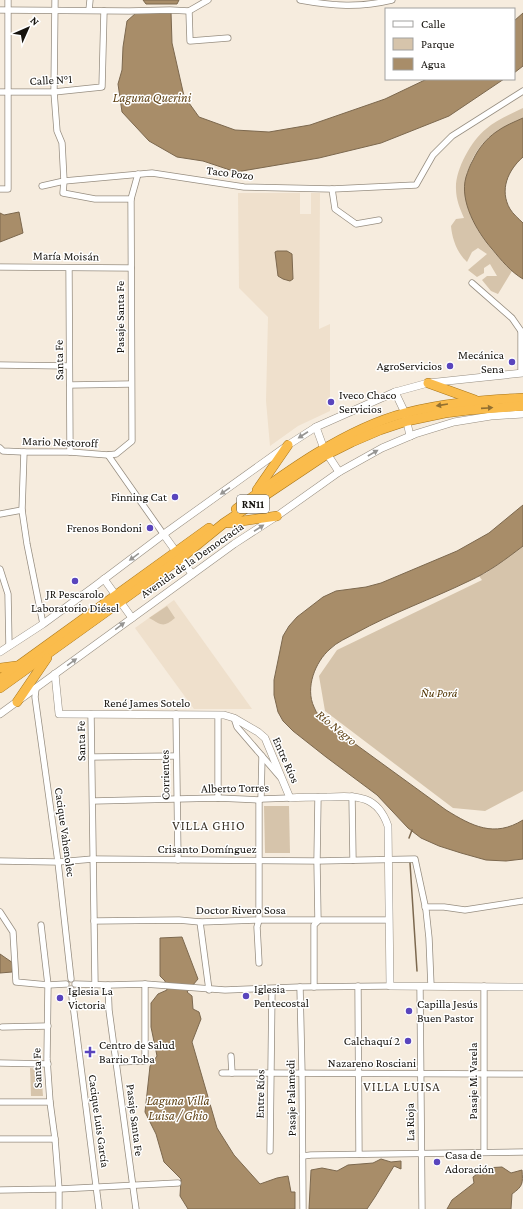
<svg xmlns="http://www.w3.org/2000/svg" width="523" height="1209" viewBox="0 0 523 1209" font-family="'Crimson Pro',serif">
	<rect width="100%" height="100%" fill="#f6ecde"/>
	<g fill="#efe0cc">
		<path d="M 238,193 L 300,193 L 300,214 L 311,214 L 311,193 L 320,193 L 319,329 L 330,324 L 330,411 L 298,426 L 270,446 L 266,401 L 268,317 L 239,288 Z"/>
		<path d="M 174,600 L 252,709 L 194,709 L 135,628 Z"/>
	</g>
	<g fill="#d6c4ab">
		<path d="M 523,108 L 523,118 C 512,123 495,131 486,140 C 463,163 460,197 475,225 C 484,243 498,257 512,271 L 498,294 L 491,291 L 482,280 L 487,276 L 497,276 L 490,264 L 484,268 L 484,273 L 477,277 L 468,270 L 487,254 L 478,248 L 472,252 L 467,262 C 457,253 452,238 451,226 L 456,219 L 464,218 C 460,209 456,199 456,189 C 455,170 471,141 486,129 C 496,120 511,114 523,108 Z"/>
		<path d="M 523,546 L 523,791 L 485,811 L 453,808 L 325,711 L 319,676 L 337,650 L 480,581 L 482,580 L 479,576 L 486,573 Z"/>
		<path d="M 167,606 L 175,618 C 163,628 162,625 149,618 Z"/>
		<path d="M 264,806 L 289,806 L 290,853 L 265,853 Z"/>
		<path d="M 30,1068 L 41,1069 L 43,1096 L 31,1096 Z"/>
	</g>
	<g fill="#a88d69" stroke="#7c684e">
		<path d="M 143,0 L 179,0 L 177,4 L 146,4 Z"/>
		<path d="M 171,12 L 172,43 L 184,96 L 199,117 L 235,130 L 269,132 L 310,125 L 385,99 L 427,79 L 504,79 L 449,116 L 381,143 L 319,158 L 236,172 L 203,161 L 177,157 L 149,141 L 122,112 L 118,84 L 122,70 L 123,47 L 127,21 L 136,13 Z"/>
		<path d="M 523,13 L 523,66 L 514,73 L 514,21 Z"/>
		<path d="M 523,118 L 523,157 C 508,170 499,190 510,209 C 513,214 519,219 523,223 L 523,279 C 511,272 501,260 492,249 C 477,232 459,201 466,177 C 468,171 470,165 473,160 C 478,149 486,139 496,132 C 504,126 514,122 523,118 Z"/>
		<path d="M 19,212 L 23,233 L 0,242 L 0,213 L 4,215 Z"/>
		<path d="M 277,251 L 287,251 L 292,254 L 293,279 L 290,281 L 283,279 L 278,276 L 275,252 Z"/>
		<path d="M 523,505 L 523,546 C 506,559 489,572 469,581 C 432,599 392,613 356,633 C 347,638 337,642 330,649 C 315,662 305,688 314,707 C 316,713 321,718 325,722 L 446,810 C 472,826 494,838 523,820 L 523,859 L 506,861 L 486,860 L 461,853 L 439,846 L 421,838 L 408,828 L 377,795 L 326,757 L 293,731 L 283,721 L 278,712 L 274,695 L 274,680 L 283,636 L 289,626 L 297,617 L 323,597 L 336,591 L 366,587 L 381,583 L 457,551 L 489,533 Z"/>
		<path d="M 182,937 L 198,979 L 187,992 L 192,996 L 193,1009 L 199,1012 L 201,1019 L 192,1042 L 217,1128 L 234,1155 L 260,1184 L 277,1178 L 288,1176 L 291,1192 L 295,1192 L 295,1209 L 188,1209 L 180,1196 L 181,1179 L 164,1162 L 156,1134 L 145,1112 L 150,1066 L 157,1056 L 151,1027 L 151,1003 L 158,994 L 167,990 L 165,981 L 160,976 L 160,938 Z"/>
		<path d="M 0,954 L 13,963 L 12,972 L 0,973 Z"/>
		<path d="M 381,1159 L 391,1162 L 401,1161 L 401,1169 L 394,1166 L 375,1197 L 367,1209 L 309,1209 L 311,1170 L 322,1168 L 337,1171 L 348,1165 L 373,1163 Z"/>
		<path d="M 502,1167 L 511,1173 L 522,1170 C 523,1184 523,1186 512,1194 L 511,1209 L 447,1209 L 452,1200 L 474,1183 L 473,1177 L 485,1168 Z"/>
	</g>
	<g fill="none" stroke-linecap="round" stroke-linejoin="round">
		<g stroke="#7c684e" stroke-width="1.5">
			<path d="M 409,838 L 412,830"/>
			<path d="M 410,863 L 417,971"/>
		</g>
		<g stroke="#978e81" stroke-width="7">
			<g id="minor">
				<path d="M 55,0 L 54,92 L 57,131 L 62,143 L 64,181 L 63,193 L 95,199 L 131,199"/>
				<path d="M 300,0 C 333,6 359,8 392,0"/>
				<path d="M 0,10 L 129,11 L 170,10 L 189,11 L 208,0"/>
				<path d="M 89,10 L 90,0"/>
				<path d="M 189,11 L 190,41 L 228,38"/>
				<path d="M 0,92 L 54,92 L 102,87 L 104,11"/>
				<path d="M 42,186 L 64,181 L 152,173 L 244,187 L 332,189 L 416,185 L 433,155 L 452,136 L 523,91"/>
				<path d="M 0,189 L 8,189 L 8,0"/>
				<path d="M 332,189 L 335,209 L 356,224 L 379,220"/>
				<path d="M 0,267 L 131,268"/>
				<path d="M 69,268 L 70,452"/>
				<path d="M 472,283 L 512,318 L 521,331"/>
				<path d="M 0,365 L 69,366"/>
				<path d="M 521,373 L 521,331"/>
				<path d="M 70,385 L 131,384"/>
				<path d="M 0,448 L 3,451 L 24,452 L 70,452 L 108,455 L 116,454 L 132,441 L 131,199 L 138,174"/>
				<path d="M 24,452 L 22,510 L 27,544 L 43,624"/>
				<path d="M 108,455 L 164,535"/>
				<path d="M 0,514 L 22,510"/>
				<path d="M 0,569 L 8,594 L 9,646"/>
				<path d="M 36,688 L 35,697 L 58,862 L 71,979"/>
				<path d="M 91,714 L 95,984"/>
				<path d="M 176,714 L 178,860"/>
				<path d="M 218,715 L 218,798"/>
				<path d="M 234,718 L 237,727 L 262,756 L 261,799"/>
				<path d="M 262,756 L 280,777"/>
				<path d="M 92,757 L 176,756"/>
				<path d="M 352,796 L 353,860"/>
				<path d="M 259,800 L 259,920 L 257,927 L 259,963"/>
				<path d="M 93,801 L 218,798 L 259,800 L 261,799 L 290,798"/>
				<path d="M 0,861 L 58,862 L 93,859 L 317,861 L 415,859 L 426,910 L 429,938 L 431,986"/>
				<path d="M 425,907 L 444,907 L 465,910 L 523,901"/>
				<path d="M 0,912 L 13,932 L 16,982 L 48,985 L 66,984"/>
				<path d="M 94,921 L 179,920 L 200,922 L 259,920 L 388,920"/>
				<path d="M 200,922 L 209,990"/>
				<path d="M 41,925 L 48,985 L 47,1059 L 50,1102 L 55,1139 L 59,1189 L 59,1209"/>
				<path d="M 75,984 L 108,985 L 145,984 L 225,990 L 300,987 L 390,986"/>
				<path d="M 108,985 L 109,1010 L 136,1209"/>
				<path d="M 358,986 L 359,1154"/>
				<path d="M 300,987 L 302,1074 L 303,1209"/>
				<path d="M 314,987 L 314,925 L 318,921 L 317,861 L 318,797"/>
				<path d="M 420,987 L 422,1209"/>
				<path d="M 71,989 L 99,1209"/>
				<path d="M 2,1027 L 48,1026"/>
				<path d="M 231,1056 L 232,1073"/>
				<path d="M 116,1062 L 145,1061 L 145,984"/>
				<path d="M 0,1063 L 48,1064"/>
				<path d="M 222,1073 L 523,1074"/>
				<path d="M 0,1102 L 50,1102"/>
				<path d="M 0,1139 L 55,1139"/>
				<path d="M 270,1151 L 272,989"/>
				<path d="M 484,1152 L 484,986"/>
				<path d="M 303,1156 L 311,1155 L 523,1152"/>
				<path d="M 0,1190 L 59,1189 L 178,1183"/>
			</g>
		</g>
		<g stroke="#978e81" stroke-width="8">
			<g id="tertiary">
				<path d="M 395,392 L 405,413 L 410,436"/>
				<path d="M 316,427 L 324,449 L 339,472"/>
				<path d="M 164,535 L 192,574"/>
				<path d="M 104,579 L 132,618"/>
				<path d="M 0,652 L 43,624 L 95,586 L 168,531 L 288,445 L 316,427 L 395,392 L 428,383 L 523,373"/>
				<path d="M 55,674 L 59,714 L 224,715 L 234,718 L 258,732 L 265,738 L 290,798 C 303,797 315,797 327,797 C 356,796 377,794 388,826 L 390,986 L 523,987"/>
				<path d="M 0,714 L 234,544 L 277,516 L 339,472 L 382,448 L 415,434 L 454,422 L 491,416 L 523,414"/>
			</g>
		</g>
		<g stroke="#a97619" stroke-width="10">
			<g id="trunk">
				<path d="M 428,383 L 475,400"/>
				<path d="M 257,490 L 288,445"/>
				<path d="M 236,509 C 286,472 345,429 405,413 C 445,403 482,400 523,398"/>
				<path d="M 228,523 L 277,516"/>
				<path d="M 0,668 L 16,666"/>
				<path d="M 0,679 L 209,528"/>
				<path d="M 0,688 L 181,558 L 224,523 L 324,456 L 352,442 L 380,430 L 407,421 L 445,413 L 469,410 L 523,406"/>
				<path d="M 17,702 L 47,658"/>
			</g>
		</g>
		<use href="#minor" stroke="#fff" stroke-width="5.5"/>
		<use href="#tertiary" stroke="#fff" stroke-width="7"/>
		<use href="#trunk" stroke="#fabc4c" stroke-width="9"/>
	</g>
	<defs><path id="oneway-solid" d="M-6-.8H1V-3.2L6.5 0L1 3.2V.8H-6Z"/></defs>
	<g fill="#937030">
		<use href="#oneway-solid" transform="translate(442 405) rotate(171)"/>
		<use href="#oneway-solid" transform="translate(487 408) rotate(-4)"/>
	</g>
	<g fill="#969593">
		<use href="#oneway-solid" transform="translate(303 435) rotate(147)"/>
		<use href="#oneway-solid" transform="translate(373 453) rotate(-30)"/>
		<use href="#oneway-solid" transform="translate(225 491) rotate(145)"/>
		<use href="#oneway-solid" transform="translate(259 528) rotate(-33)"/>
		<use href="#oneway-solid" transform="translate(134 557) rotate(144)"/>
		<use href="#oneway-solid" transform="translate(120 626) rotate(-37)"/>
		<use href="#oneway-solid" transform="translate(72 662) rotate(-36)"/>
	</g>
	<g fill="#5945bd" stroke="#fff" stroke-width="1.5">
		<circle cx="512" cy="362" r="4"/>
		<circle cx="450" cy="366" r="4"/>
		<circle cx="331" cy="402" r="4"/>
		<circle cx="175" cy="497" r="4"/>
		<circle cx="150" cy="528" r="4"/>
		<circle cx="75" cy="581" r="4"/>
		<circle cx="246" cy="996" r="4"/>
		<circle cx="60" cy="998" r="4"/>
		<circle cx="409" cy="1011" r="4"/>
		<circle cx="408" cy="1041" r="4"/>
		<path d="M88 1046h4v4h4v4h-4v4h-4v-4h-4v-4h4z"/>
		<circle cx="437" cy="1162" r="4"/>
	</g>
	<g text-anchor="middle" stroke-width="3" stroke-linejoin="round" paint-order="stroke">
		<rect fill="#fff" stroke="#5c5a56" stroke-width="1" x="237" y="495" width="32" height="18" rx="3"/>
		<g font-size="11" font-weight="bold" fill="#16130e">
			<text x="253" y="508">RN11</text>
		</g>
		<g font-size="12" fill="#16130e" stroke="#fff">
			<text transform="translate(51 80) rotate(-3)" y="4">Calle N°1</text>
			<text transform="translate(230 173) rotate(7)" y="4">Taco Pozo</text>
			<text transform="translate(66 256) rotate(1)" y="4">María Moisán</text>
			<text transform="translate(120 317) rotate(-90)" y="4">Pasaje Santa Fe</text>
			<text transform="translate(59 360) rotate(-91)" y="4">Santa Fe</text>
			<text transform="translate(60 442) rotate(2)" y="4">Mario Nestoroff</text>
			<text transform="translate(192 560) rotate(-35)" y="4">Avenida de la Democracia</text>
			<text x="147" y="707">René James Sotelo</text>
			<text transform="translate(81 741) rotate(-91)" y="4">Santa Fe</text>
			<text transform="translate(286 760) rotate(66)" y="4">Entre Ríos</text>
			<text transform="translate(165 775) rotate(-91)" y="4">Corrientes</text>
			<text transform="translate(235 788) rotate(-1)" y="4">Alberto Torres</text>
			<text transform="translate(65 832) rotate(82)" y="4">Cacique Vahenolec</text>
			<text x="207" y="853">Crisanto Domínguez</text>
			<text x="241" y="914">Doctor Rivero Sosa</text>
			<text x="372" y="1067">Nazareno Rosciani</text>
			<text transform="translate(37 1068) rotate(-92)" y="4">Santa Fe</text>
			<text transform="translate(473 1081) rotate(-90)" y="4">Pasaje M. Varela</text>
			<text transform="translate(260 1094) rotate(-89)" y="4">Entre Ríos</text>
			<text transform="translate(291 1098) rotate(-91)" y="4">Pasaje Palamedi</text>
			<text transform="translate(135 1120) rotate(83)" y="4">Pasaje Santa Fe</text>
			<text transform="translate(99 1121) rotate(82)" y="4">Cacique Luis García</text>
			<text transform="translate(410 1122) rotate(-91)" y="4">La Rioja</text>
		</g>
		<g font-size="12" fill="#16130e" stroke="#fff" text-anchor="start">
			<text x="504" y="359" text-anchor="end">Mecánica<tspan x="504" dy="14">Sena</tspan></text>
			<text x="442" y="370" text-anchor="end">AgroServicios</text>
			<text x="339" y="399">Iveco Chaco<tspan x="339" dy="14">Servicios</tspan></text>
			<text x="167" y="501" text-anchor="end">Finning Cat</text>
			<text x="142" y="532" text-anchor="end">Frenos Bondoni</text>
			<text x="75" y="598" text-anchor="middle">JR Pescarolo<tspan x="75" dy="14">Laboratorio Diésel</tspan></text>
			<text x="254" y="993">Iglesia<tspan x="254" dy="14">Pentecostal</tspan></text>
			<text x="68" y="995">Iglesia La<tspan x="68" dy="14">Victoria</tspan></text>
			<text x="417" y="1008">Capilla Jesús<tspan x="417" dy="14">Buen Pastor</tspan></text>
			<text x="400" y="1045" text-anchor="end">Calchaquí 2</text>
			<text x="99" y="1049">Centro de Salud<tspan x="99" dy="14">Barrio Toba</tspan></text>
			<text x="445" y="1159">Casa de<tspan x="445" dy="14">Adoración</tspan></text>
		</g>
		<g font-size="12" font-style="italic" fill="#513503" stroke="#fff">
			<text x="439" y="697">Ñu Porá</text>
		</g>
		<g font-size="13" font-style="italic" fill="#634619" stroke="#fff">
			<text x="152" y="102">Laguna Querini</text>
			<text transform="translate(337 727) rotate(39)" y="5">Río Negro</text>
			<text x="178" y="1105">Laguna Villa<tspan x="178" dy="15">Luisa / Ghio</tspan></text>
		</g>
		<g font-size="13" letter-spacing="1" fill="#3d352a" stroke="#fff">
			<text x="209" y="830">VILLA GHIO</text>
			<text x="402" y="1091">VILLA LUISA</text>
		</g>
	</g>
	<rect x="385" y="8" width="130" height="72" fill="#ffffff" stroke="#a2a19f"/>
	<rect x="393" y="21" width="20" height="6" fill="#ffffff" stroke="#a2a19f"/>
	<text x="421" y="28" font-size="12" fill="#16130e">Calle</text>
	<rect x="393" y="38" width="20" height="12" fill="#d6c4ab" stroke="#a2a19f"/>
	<text x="421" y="48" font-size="12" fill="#16130e">Parque</text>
	<rect x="393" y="58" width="20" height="12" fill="#a88d69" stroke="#a2a19f"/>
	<text x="421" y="68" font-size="12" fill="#16130e">Agua</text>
	<g transform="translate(28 28) rotate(45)" stroke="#ffffff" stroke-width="3" paint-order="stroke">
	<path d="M0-3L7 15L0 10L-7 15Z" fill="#16130e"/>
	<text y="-6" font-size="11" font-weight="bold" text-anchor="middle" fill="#16130e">N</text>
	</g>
</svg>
